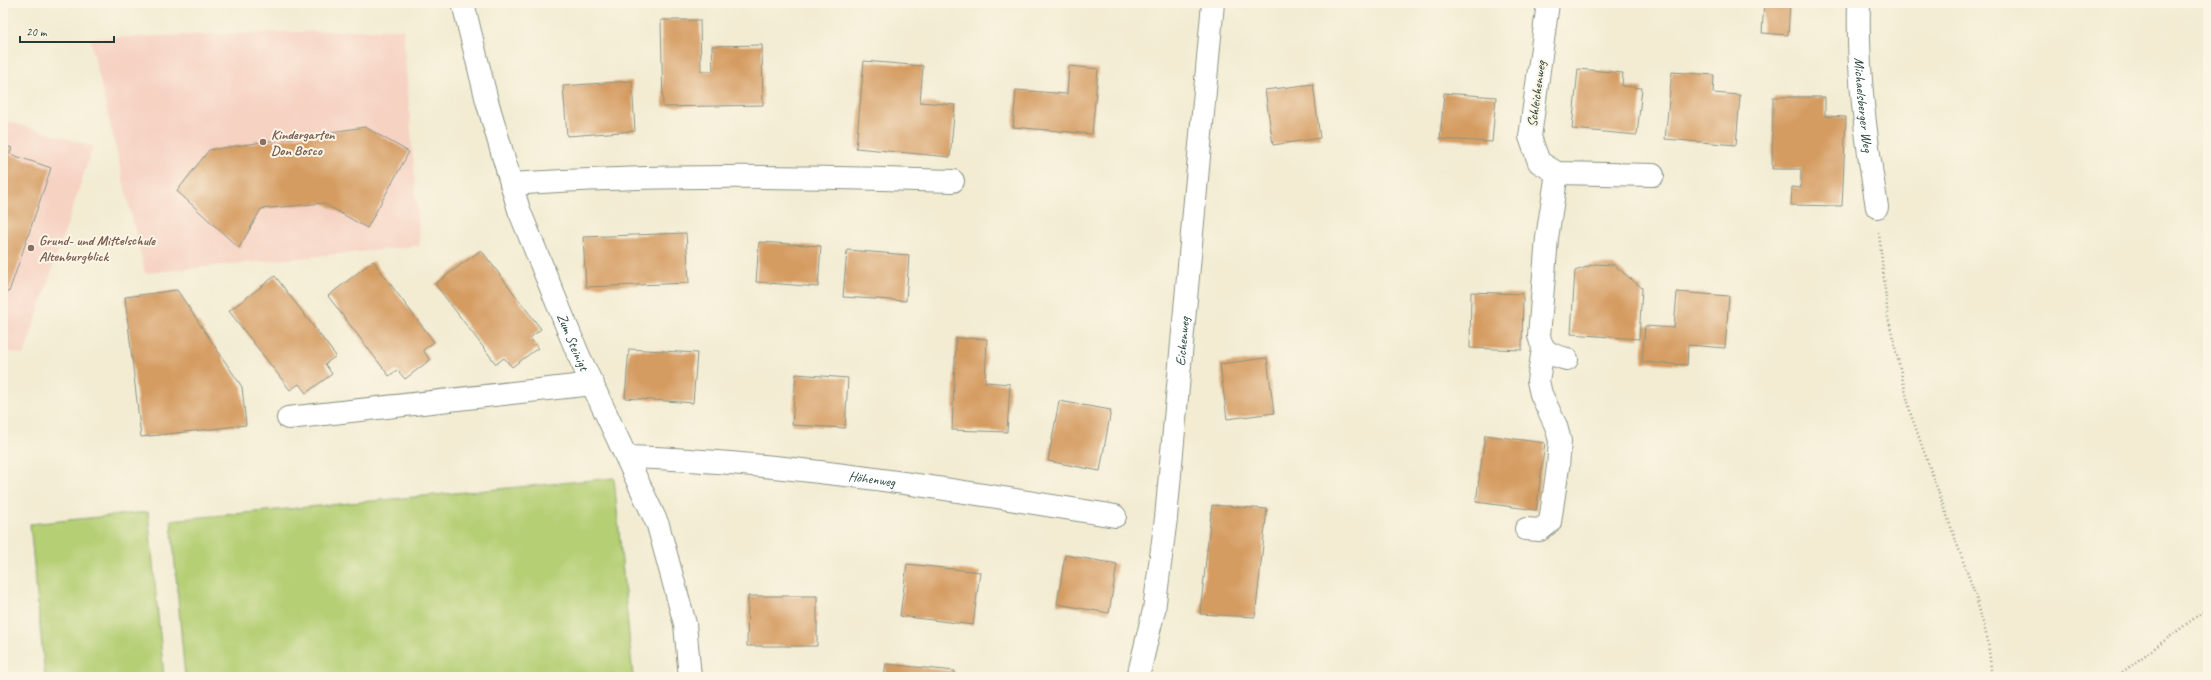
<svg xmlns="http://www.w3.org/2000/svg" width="2211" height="680" viewBox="0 0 2211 680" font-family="Caveat,sans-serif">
	<rect width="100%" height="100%" fill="#fcf5e5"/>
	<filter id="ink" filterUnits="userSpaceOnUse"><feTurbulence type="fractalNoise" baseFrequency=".025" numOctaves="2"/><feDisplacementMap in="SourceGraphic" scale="8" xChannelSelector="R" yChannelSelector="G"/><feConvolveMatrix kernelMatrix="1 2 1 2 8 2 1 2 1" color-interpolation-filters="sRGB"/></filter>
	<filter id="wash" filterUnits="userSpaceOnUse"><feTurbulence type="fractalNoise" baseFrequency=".012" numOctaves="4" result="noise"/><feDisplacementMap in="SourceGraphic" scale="16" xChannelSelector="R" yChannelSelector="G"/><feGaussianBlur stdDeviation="0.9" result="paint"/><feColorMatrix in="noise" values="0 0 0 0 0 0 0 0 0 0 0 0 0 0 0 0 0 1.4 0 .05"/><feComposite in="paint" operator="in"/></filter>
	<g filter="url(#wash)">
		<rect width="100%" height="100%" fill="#f3ecd3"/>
		<g fill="#f6d2c3">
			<path d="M 403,29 L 420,246 L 145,273 L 90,38 Z"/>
			<path d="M 3,120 L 93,146 L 24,355 L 3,350 Z"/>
		</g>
		<g fill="#b5cf75" stroke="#6a8654">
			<path d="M 614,478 L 633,677 L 185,677 L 171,520 Z"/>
			<path d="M 148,512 L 164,677 L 45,677 L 30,524 Z"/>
		</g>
		<g id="blocks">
			<g fill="#d59c62">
				<path d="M 1764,3 L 1790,3 L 1788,35 L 1762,33 Z"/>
				<path d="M 661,20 L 700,20 L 701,71 L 713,71 L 712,46 L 762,45 L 763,105 L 663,107 Z"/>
				<path d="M 864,61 L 923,66 L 920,102 L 955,105 L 950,157 L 856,148 Z"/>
				<path d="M 1069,66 L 1098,69 L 1092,134 L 1013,127 L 1016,90 L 1067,94 Z"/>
				<path d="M 1578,69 L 1623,73 L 1622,86 L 1642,88 L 1637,135 L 1572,129 Z"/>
				<path d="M 1672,72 L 1714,75 L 1713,93 L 1740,95 L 1736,145 L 1665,139 Z"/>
				<path d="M 632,81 L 635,131 L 567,136 L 563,86 Z"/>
				<path d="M 1313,84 L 1320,138 L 1273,145 L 1265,90 Z"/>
				<path d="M 1444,93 L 1496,97 L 1492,142 L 1440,139 Z"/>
				<path d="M 1773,97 L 1825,97 L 1825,116 L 1846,117 L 1842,206 L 1791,205 L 1792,187 L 1801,188 L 1801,169 L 1772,169 Z"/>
				<path d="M 365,127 L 409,152 L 367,228 L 323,203 L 261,209 L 239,248 L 177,191 L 209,150 Z"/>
				<path d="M 3,145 L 12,148 L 10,154 L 51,168 L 9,292 L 3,290 Z"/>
				<path d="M 686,233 L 689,283 L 586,287 L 583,237 Z"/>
				<path d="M 759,242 L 821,246 L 818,287 L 756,282 Z"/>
				<path d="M 481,250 L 541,329 L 530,338 L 538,348 L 512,367 L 504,358 L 496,364 L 435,284 Z"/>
				<path d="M 847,250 L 909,255 L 906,301 L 843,297 Z"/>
				<path d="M 373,261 L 434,342 L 423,350 L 430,360 L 405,379 L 397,370 L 389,376 L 328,296 Z"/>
				<path d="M 1595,264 L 1614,265 L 1642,288 L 1639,339 L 1571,334 L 1575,271 Z"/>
				<path d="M 275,276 L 336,356 L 325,364 L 332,374 L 306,393 L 299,384 L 290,390 L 229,311 Z"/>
				<path d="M 177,290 L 242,387 L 246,425 L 141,437 L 125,297 Z"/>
				<path d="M 1471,292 L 1523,294 L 1522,350 L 1470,348 Z"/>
				<path d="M 1677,292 L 1729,296 L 1725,348 L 1688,345 L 1687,365 L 1642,362 L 1645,326 L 1674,328 Z"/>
				<path d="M 956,338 L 987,339 L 985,382 L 1010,384 L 1007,432 L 952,430 Z"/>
				<path d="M 629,349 L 697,353 L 693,403 L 625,398 Z"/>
				<path d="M 1267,358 L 1274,413 L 1227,419 L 1220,364 Z"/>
				<path d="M 796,374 L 848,378 L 845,428 L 792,425 Z"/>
				<path d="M 1059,401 L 1111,410 L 1100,471 L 1048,461 Z"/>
				<path d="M 1485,435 L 1545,443 L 1536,510 L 1476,502 Z"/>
				<path d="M 1212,505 L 1267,509 L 1255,617 L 1200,614 Z"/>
				<path d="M 1065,555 L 1117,564 L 1109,613 L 1057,604 Z"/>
				<path d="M 907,564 L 980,572 L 973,625 L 900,616 Z"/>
				<path d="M 748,596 L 817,596 L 817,646 L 747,646 Z"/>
				<path d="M 886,664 L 955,671 L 954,677 L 884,677 Z"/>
			</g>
		</g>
	</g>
	<g filter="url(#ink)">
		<use href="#blocks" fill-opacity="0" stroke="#899484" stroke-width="1"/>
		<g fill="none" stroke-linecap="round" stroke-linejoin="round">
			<g stroke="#899484" stroke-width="24">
				<g id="minor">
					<path id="s1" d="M 463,3 L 487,101 L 519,210 L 578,354 L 658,525 L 685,624 L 690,677"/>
					<path d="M 1548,3 L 1530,137 L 1539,162 L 1557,173 L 1653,175"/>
					<path id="s2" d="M 1859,3 C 1857,72 1866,139 1877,207"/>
					<path d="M 1557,173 L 1547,238 L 1539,336 C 1543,353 1551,355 1567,359"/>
					<path d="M 511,184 C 659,174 806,176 953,181"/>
					<path d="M 288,418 L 593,384"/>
					<path id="s3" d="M 627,457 C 792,462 953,490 1115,516"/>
					<path d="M 1526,529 L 1540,530 L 1550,522 L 1558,467 L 1560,441 L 1556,426 L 1541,394 L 1538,381 L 1543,349"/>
					<path id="s4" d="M 1138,677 L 1154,610 L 1166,518 L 1213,3"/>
				</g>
			</g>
			<g stroke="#899484" stroke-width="2.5" stroke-dasharray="1 3" stroke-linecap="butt">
				<path d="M 1879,233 L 1888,317 L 1911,415 L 1976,597 L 1988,641 L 1992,677"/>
				<path d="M 2116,677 L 2208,608"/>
			</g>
			<use href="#minor" stroke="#fff" stroke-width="22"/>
		</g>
	</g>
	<g fill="#8d6e63" stroke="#fcf5e5" stroke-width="1.5">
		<circle cx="263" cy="142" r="4"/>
		<circle cx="31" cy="248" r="4"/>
	</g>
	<g text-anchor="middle" stroke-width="4" stroke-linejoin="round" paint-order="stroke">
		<g font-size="14" fill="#1f3d34" stroke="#fcf5e5">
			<text transform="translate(1536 94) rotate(-82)" y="5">Schleichenweg</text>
			<text dy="5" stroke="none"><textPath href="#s2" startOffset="102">Michaelsberger Weg</textPath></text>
			<text dy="5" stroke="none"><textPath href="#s4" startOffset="339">Eichenweg</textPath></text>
			<text dy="5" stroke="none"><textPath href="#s1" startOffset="357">Zum Steinigt</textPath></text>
			<text dy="5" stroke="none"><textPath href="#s3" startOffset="246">Höhenweg</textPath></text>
		</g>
		<g font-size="14" font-weight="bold" fill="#785e54" stroke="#fcf5e5" text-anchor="start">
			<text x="271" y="139">Kindergarten<tspan x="271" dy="16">Don Bosco</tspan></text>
			<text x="39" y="245">Grund- und Mittelschule<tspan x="39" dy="16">Altenburgblick</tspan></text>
		</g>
	</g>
	<rect width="2211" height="680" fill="none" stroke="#fcf5e5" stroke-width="16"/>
	<path d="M20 36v6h94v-6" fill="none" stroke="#1f3d34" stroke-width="2"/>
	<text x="26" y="36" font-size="12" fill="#1f3d34" stroke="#fcf5e5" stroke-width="3" paint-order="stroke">20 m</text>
</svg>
